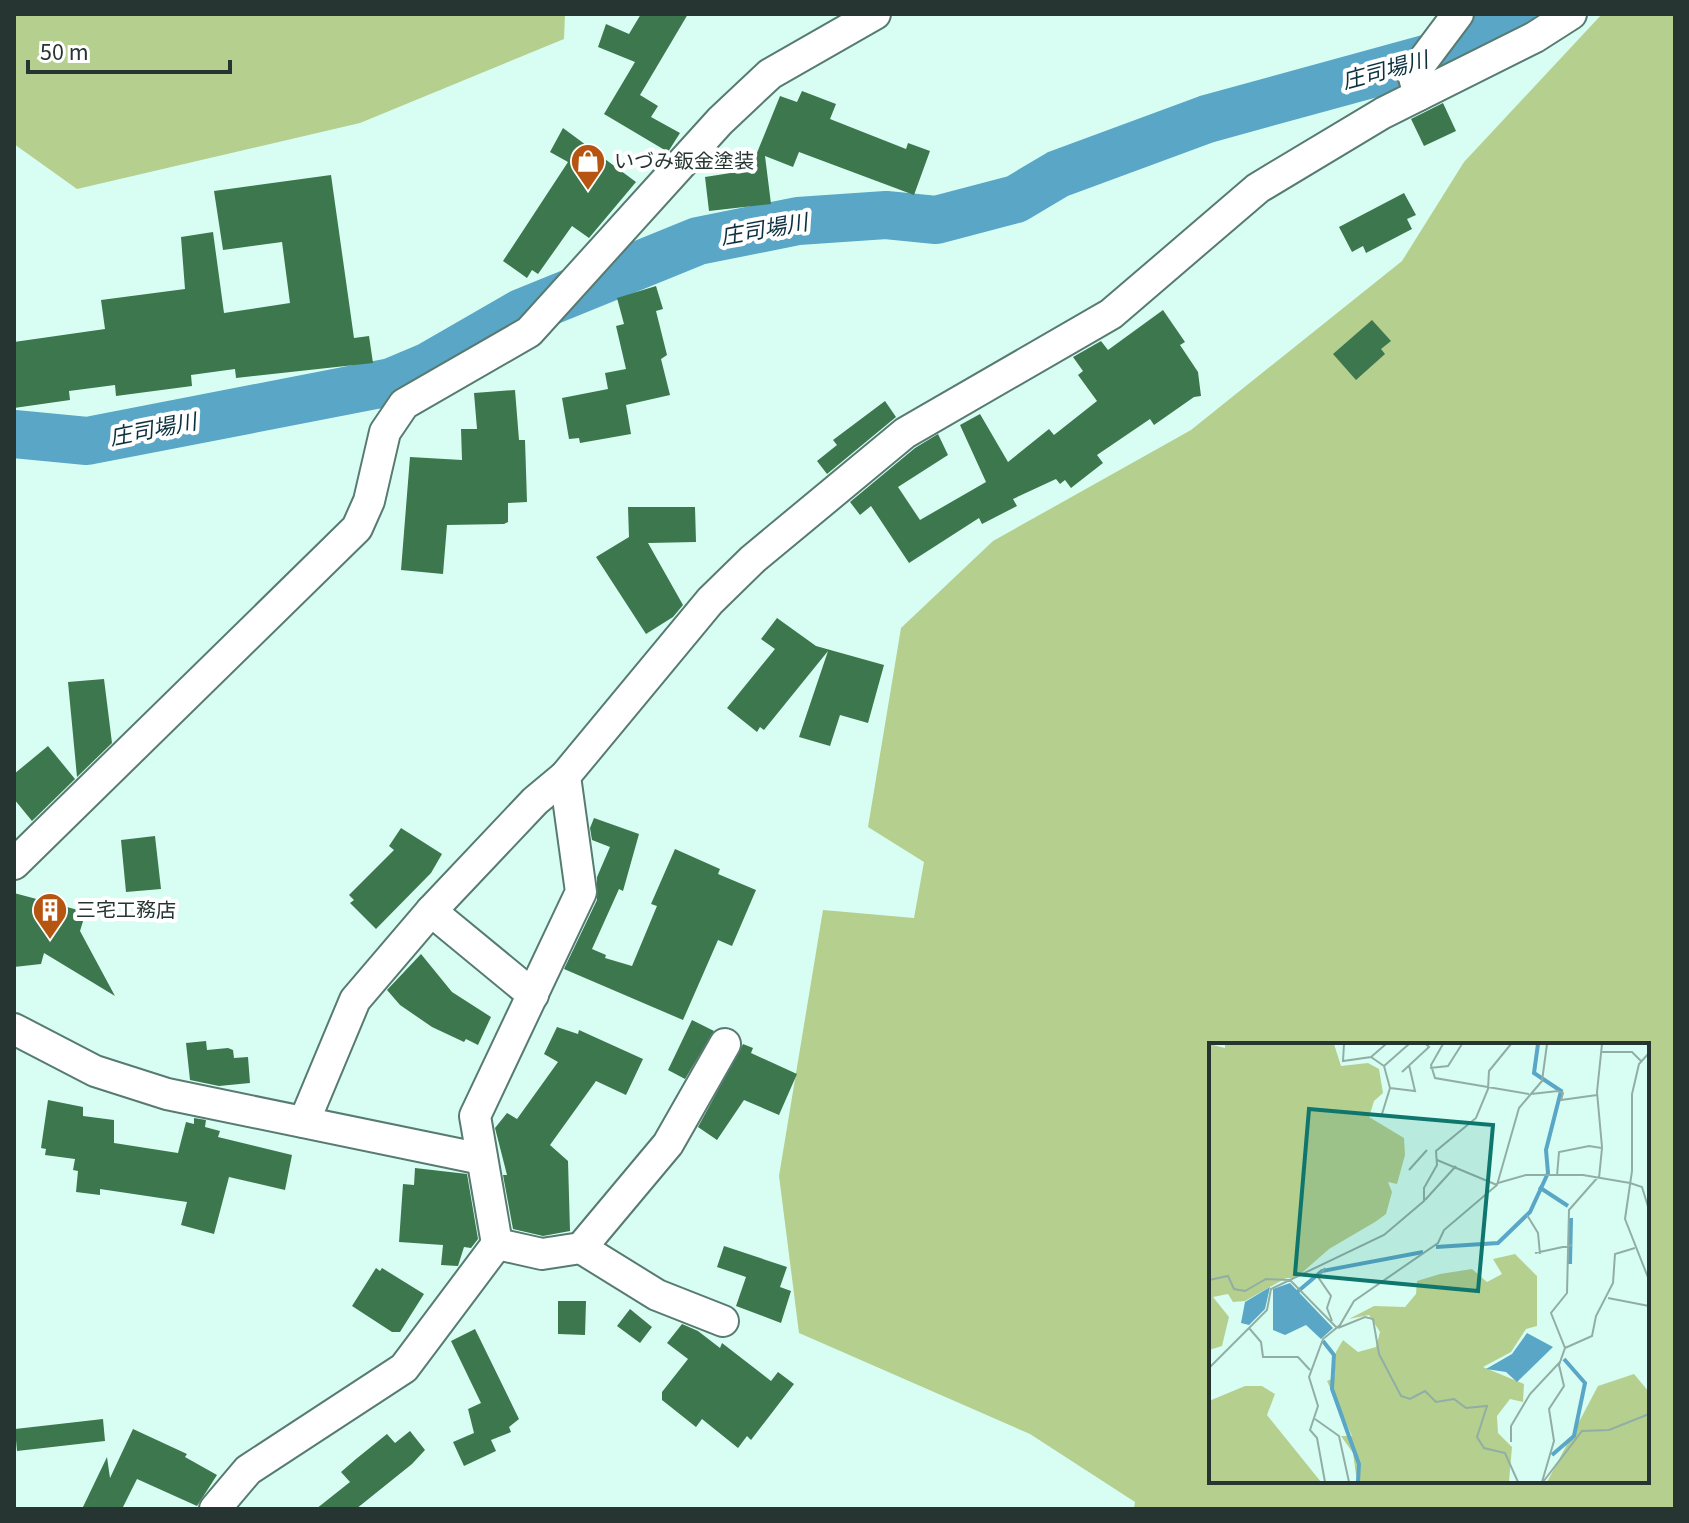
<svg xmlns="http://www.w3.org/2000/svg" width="1689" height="1523" viewBox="0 0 1689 1523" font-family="'Source Sans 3','Noto Sans JP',sans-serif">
	<rect width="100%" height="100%" fill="#d8fef3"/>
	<g fill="#b5cf8f" fill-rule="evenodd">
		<path d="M 14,14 L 565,14 L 564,39 L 360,123 L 77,189 L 14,144 Z"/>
		<path d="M 1602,14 L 1675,14 L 1675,1509 L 1134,1509 L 1135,1502 L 1030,1434 L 799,1333 L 779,1176 L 823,910 L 914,918 L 924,862 L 868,827 L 901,628 L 993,541 L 1191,430 L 1402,261 L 1464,162 ZM 1211,1045 L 1647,1045 L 1647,1481 L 1211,1481 Z"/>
	</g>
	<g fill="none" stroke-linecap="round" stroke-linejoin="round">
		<path stroke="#59a6c7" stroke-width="48" d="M 14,434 L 87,441 L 391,382 L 429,366 L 521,313 L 698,241 L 798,221 L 886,215 L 936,220 L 1016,199 L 1058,174 L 1207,119 L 1444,54 L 1512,14"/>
	</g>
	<g fill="#3d774e">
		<path d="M 641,14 L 688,14 L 640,95 L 658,106 L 651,117 L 680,133 L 668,152 L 604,114 L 635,62 L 598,47 L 606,24 L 629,34 Z"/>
		<path d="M 802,91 L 836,104 L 830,119 L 906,149 L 908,143 L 930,151 L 914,195 L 799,152 L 793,167 L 765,156 L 771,204 L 709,211 L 705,177 L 750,170 L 780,96 L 797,102 Z"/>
		<path d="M 1443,103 L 1456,131 L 1424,146 L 1411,119 Z"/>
		<path d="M 563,128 L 636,182 L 589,238 L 572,226 L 538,274 L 532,270 L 527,278 L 503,261 L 568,162 L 550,152 Z"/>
		<path d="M 331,175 L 354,338 L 369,336 L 373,363 L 236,378 L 235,369 L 191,375 L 192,386 L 116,396 L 115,385 L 69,391 L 70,400 L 14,408 L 14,342 L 105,329 L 101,300 L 185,289 L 181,237 L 213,232 L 224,313 L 290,303 L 282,242 L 223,250 L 214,191 Z"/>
		<path d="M 1404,193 L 1416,215 L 1407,219 L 1412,229 L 1366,253 L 1363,246 L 1352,252 L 1339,227 Z"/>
		<path d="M 656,286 L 663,309 L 656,311 L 667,355 L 661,359 L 670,395 L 626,405 L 631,434 L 580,443 L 579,438 L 569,439 L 562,398 L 608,389 L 605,373 L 626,369 L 616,326 L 624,324 L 617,298 Z"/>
		<path d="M 1163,310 L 1185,342 L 1180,345 L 1198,372 L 1201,396 L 1194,397 L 1154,425 L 1150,419 L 1097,455 L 1103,463 L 1071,488 L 1065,480 L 1060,484 L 1056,479 L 1013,499 L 1017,506 L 982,524 L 979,518 L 909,563 L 871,506 L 860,515 L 850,502 L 915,448 L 938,434 L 948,455 L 898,487 L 920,520 L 986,482 L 960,425 L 980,414 L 1008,462 L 1049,429 L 1054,435 L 1097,401 L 1078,375 L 1083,371 L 1073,357 L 1101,341 L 1108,350 Z"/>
		<path d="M 1372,320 L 1391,341 L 1381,349 L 1385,354 L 1356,380 L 1333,354 Z"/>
		<path d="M 515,390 L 519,440 L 525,440 L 527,502 L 508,503 L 508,522 L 504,524 L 447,525 L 443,574 L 401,570 L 410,457 L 462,460 L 461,429 L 477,429 L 474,393 Z"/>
		<path d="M 885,401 L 896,417 L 827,474 L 817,461 L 837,445 L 833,440 Z"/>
		<path d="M 628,507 L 695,507 L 696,542 L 648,543 L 683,605 L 673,617 L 646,634 L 596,557 L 629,537 Z"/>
		<path d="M 777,618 L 816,646 L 884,665 L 868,723 L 840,715 L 830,746 L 799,737 L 828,651 L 764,730 L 760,727 L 757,732 L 727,708 L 775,649 L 761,639 Z"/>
		<path d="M 104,679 L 112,743 L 77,777 L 68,682 Z"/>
		<path d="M 48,746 L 75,779 L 32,821 L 14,799 L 14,774 Z"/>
		<path d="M 594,818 L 639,834 L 623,891 L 619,889 L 592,949 L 606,955 L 605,958 L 632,966 L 657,906 L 651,904 L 675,849 L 720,869 L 718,874 L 756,890 L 732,946 L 718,940 L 683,1020 L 564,969 L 597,900 L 597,877 L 610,847 L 592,840 L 590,828 Z"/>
		<path d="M 401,828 L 442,854 L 431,873 L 376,929 L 350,903 L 354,900 L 349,895 L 394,850 L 389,846 Z"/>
		<path d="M 155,836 L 161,889 L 126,892 L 121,840 Z"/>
		<path d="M 14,893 L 78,910 L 76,916 L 84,918 L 80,931 L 115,996 L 44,953 L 41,964 L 14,967 Z"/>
		<path d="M 421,954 L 452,992 L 491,1017 L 478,1045 L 466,1039 L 464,1042 L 432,1027 L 400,1005 L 387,990 Z"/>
		<path d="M 692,1020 L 714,1031 L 685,1079 L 668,1070 Z"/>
		<path d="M 557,1027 L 578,1034 L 579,1030 L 643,1059 L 626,1095 L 596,1081 L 550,1145 L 568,1161 L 570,1231 L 543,1236 L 513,1229 L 503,1175 L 507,1175 L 495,1128 L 507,1113 L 517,1119 L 558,1062 L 544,1054 Z"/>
		<path d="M 206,1041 L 207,1050 L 228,1048 L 233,1050 L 234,1058 L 248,1057 L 250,1083 L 219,1086 L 190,1080 L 186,1043 Z"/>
		<path d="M 743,1044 L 753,1048 L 751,1053 L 797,1074 L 779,1115 L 744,1100 L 717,1140 L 698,1127 Z"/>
		<path d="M 48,1100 L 83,1107 L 83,1116 L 114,1120 L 114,1143 L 178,1153 L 186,1122 L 194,1124 L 194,1118 L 206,1120 L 205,1127 L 220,1131 L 218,1137 L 292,1155 L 285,1190 L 229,1177 L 214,1234 L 181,1225 L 187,1202 L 100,1189 L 100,1195 L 76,1192 L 78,1171 L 73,1170 L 75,1159 L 45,1155 L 46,1149 L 41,1148 Z"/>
		<path d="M 415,1168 L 467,1174 L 478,1239 L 471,1248 L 464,1247 L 458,1266 L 441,1265 L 443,1245 L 399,1242 L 403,1184 L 414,1185 Z"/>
		<path d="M 724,1246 L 787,1267 L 780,1287 L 791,1291 L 781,1323 L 736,1306 L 746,1277 L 717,1267 Z"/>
		<path d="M 376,1268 L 380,1271 L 382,1268 L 424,1294 L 400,1332 L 392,1332 L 352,1306 Z"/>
		<path d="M 558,1301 L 586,1301 L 585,1335 L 558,1334 Z"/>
		<path d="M 630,1309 L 652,1327 L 640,1343 L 617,1326 Z"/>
		<path d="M 682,1324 L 698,1331 L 720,1348 L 722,1343 L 771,1381 L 778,1372 L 794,1384 L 751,1440 L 747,1436 L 738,1448 L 702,1419 L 696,1427 L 662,1400 L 662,1392 L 688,1359 L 667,1343 Z"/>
		<path d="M 475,1329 L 519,1419 L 509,1427 L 511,1432 L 491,1440 L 496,1451 L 464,1466 L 453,1442 L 474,1433 L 468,1409 L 481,1403 L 451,1341 Z"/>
		<path d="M 103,1419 L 105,1441 L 17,1451 L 15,1429 Z"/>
		<path d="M 133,1429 L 187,1454 L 185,1457 L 217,1475 L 197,1506 L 137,1479 L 122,1509 L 82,1509 L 107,1457 L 110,1478 Z"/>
		<path d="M 410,1431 L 425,1450 L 412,1464 L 356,1509 L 316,1509 L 350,1482 L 341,1472 L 356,1459 L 387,1434 L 395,1443 Z"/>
	</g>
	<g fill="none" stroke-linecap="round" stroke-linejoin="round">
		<g stroke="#577a71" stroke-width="34">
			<g id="minor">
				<path d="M 1419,95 L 1413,74 L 1458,14"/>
				<path d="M 14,864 L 357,528 L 369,501 L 385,432 L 404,404 L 529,332 L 720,121 L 770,74 L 875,14"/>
				<path d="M 431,911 L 533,995"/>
				<path d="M 14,1029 L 95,1071 L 167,1094 L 482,1159"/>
				<path d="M 304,1122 L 355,1000 L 431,911 L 535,801 L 565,776"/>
				<path d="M 497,1244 L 542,1254 L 581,1248 L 657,1295 L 723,1321"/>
				<path d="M 581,1248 L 668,1144 L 725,1044"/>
				<path d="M 215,1509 L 248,1470 L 404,1368 L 497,1244 L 475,1116 L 581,892 L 565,776 L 710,601 L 753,559 L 905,433 L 1111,314 L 1258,188 L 1383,113 L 1535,37 L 1571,14"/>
			</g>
		</g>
		<use href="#minor" stroke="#fff" stroke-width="30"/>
	</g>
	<defs>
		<g id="shop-pin" transform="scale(1.8)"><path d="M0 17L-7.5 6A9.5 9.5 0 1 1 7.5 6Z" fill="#b65511" stroke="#fff"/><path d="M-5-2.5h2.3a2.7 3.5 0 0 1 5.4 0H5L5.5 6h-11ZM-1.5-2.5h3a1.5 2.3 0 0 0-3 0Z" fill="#fff"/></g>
		<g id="building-pin" transform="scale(1.8)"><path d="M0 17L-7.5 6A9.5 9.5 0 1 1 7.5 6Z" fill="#b65511" stroke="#fff"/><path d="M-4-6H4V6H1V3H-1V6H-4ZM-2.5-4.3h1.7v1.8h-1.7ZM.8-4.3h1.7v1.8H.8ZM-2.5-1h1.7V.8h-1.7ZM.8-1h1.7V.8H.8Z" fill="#fff"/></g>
	</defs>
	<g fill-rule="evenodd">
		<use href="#shop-pin" x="588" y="161"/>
		<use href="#building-pin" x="50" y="910"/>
	</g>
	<g text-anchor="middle" stroke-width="8" stroke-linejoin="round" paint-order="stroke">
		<g font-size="20" fill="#263531" stroke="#fff" text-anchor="start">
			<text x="614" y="168">いづみ鈑金塗装</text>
			<text x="76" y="917">三宅工務店</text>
		</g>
		<g font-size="22" font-style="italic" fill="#0b303e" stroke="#fff">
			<text transform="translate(1385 70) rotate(-15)" y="8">庄司場川</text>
			<text transform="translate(764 229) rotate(-10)" y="8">庄司場川</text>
			<text transform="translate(153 429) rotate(-11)" y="8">庄司場川</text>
		</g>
	</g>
	<g transform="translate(1209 1043)">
		<rect width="440" height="440" fill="#d8fef3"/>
		<path d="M 0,1 L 16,5 L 16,1 L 125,1 L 132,23 L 159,20 L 170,26 L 174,50 L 165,58 L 160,74 L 195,95 L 196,112 L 188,141 L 179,139 L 183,149 L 177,171 L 166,179 L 120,206 L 87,235 L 77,235 L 36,258 L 24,259 L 19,251 L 4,254 L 20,274 L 13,303 L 0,307 ZM 306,211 L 328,233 L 328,283 L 317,286 L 302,309 L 274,324 L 315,341 L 314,359 L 301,356 L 288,373 L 289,390 L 303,404 L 300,439 L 148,439 L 144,410 L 132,393 L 143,393 L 118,338 L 125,335 L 127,309 L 134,297 L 149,309 L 167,304 L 171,289 L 160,272 L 140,276 L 165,263 L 196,264 L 207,251 L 208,238 L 231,231 L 263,226 L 278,239 L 293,231 L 284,216 ZM 425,331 L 440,349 L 440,439 L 338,439 L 389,343 ZM 36,343 L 53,343 L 66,351 L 58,372 L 112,439 L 0,439 L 0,358 Z" fill="#b5cf8f"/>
		<path d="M 81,240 L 124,285 L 112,296 L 97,282 L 76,292 L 64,287 L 64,246 ZM 61,244 L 56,266 L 40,282 L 32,280 L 36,259 ZM 318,290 L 344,304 L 308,339 L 297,329 L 277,326 L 303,311 Z" fill="#59a6c7"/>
		<path fill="none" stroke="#59a6c7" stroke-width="4" d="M 330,144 L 359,163M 227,204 L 289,200 L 321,169 L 339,130 L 337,107 L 352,48 L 325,30 L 329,1M 361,221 L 362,175M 87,250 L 113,228 L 214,209M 114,298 L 125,312 L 123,346 L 150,421 L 149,439M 343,412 L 365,393 L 376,340 L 355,316"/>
		<path fill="none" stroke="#91aea5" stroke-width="2" d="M 135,1 L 134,18 L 162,14 L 177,1M 234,1 L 222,22 L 226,35 L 320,51M 393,9 L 423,9 L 432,18M 440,10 L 430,21 L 423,51 L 423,128 L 416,176 L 440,237M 162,14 L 175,23 L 181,45 L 173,71M 175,23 L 200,1M 221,25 L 239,23 L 253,1M 193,29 L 220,4 L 217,1M 181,45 L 206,48 L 200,22M 322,51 L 349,48 L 354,50 L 352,57 L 388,52M 393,104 L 388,49 L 393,1M 228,117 L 288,142M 200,127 L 218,107M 348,133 L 350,109 L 380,103 L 393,105 L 390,135M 289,140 L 317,132 L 374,132 L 421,140M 421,140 L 433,144 L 440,167M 216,157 L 247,123M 318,172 L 329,190 L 331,211M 326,210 L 363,202M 116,225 L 109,234 L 122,253 L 118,265 L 123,278M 0,237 L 19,233 L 25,246 L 36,248 L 57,236 L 81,237 L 128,285M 399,255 L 440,263M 129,285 L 156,274 L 164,276 L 170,311 L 192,353 L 201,356 L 216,348 L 227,359 L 245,356 L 257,365 L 278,363 L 268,394 L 275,405 L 296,410 L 309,439M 356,305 L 383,293 L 387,273 L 404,240 L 406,211 L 426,205M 0,325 L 40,285M 101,327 L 89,314 L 54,314 L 52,299 L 40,285 L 58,267 L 62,246 L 175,192 L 215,158 L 215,145 L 228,122 L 227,108 L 267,75 L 279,46 L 280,28 L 302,1M 106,376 L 130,393 L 140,439M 302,399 L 302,383 L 321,351 L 351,319M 116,439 L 108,395 L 101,387 L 109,363 L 100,334 L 114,296 L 131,282 L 145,258 L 229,200 L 235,187 L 288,142 L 310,65 L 333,38 L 338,1M 333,439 L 345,398 L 340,366 L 355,343 L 350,322 L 356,305 L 342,270 L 358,250 L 360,167 L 389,134M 334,439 L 373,388 L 400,387 L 440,371"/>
		<path fill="#0f766e" fill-opacity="0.15" stroke="#0f766e" stroke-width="4" d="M 100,66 L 284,82 L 269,248 L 86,231 Z"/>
		<rect width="440" height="440" fill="none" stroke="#263531" stroke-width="4"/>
	</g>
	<rect width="1689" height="1523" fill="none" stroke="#263531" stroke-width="32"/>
	<path d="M28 60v12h202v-12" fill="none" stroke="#263531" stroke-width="4"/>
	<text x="40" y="60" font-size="24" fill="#263531" stroke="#ffffff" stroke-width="6" paint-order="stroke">50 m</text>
</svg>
